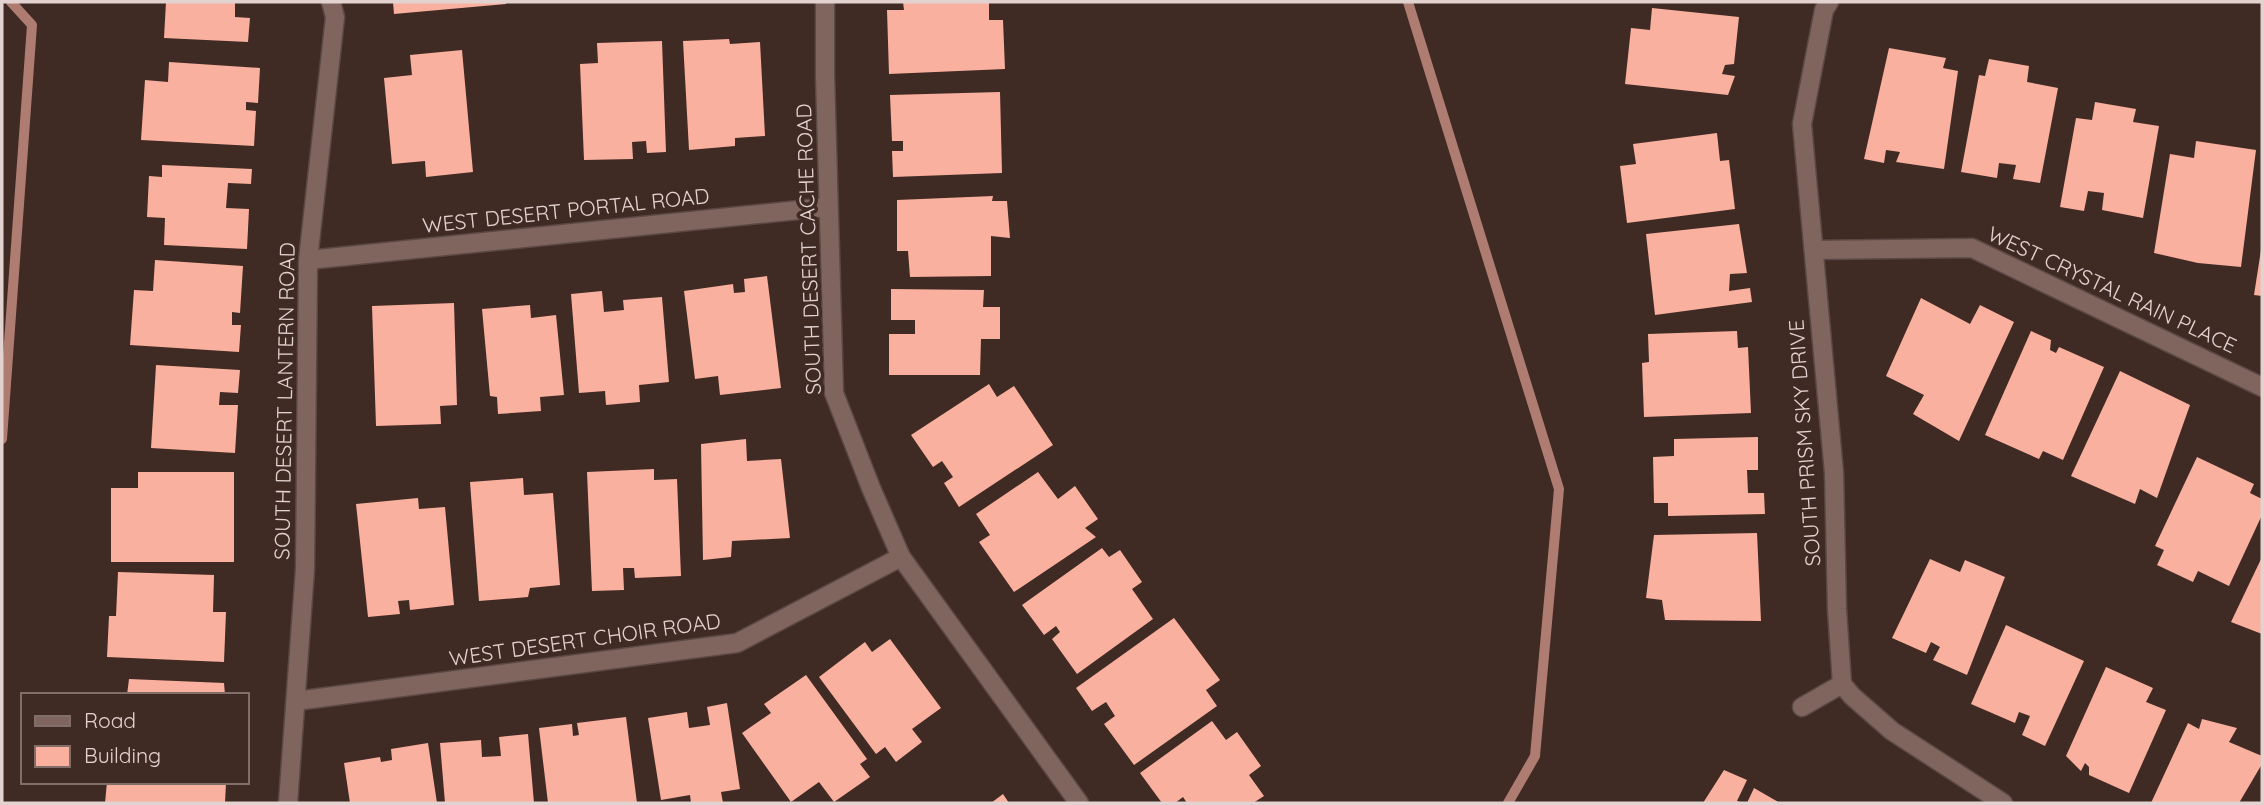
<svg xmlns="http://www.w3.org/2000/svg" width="2264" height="805" viewBox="0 0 2264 805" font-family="Quicksand,sans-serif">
	<rect width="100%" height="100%" fill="#402a24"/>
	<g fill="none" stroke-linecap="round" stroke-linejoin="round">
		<g stroke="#ae7c71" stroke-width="10">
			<path d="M 1408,2 L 1559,489 L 1535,756 L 1508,803"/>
			<path d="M 2,439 L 32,25 L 11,2"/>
		</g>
	</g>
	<g fill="#fab09f">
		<path d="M 166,2 L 235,2 L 235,17 L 250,18 L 248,42 L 164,38 Z"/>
		<path d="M 393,2 L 506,2 L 506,4 L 394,14 Z"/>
		<path d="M 903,2 L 989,2 L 989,20 L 1003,20 L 1005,69 L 889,74 L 887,10 L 904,10 Z"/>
		<path d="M 1652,8 L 1739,17 L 1734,64 L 1725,65 L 1722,74 L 1735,76 L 1728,95 L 1625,84 L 1631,28 L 1650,30 Z"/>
		<path d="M 729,39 L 730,44 L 760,42 L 765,136 L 735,138 L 735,146 L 689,150 L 683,41 Z"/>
		<path d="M 662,41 L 666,152 L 647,153 L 646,141 L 632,142 L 633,159 L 584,160 L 580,64 L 598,63 L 597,43 Z"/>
		<path d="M 1889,48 L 1946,58 L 1943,68 L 1958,71 L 1944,169 L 1896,162 L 1900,152 L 1886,150 L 1884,163 L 1864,159 Z"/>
		<path d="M 462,50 L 473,172 L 426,177 L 425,161 L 392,164 L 384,78 L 412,75 L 410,55 Z"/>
		<path d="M 1989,59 L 2029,66 L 2027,82 L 2058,88 L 2040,183 L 2013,179 L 2016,165 L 1999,163 L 1997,178 L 1961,172 L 1979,75 L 1985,76 Z"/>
		<path d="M 169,62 L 260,68 L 258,103 L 246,102 L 246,110 L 256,111 L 254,146 L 141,140 L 145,80 L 168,82 Z"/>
		<path d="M 1000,92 L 1002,173 L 893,177 L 892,151 L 903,151 L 903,141 L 892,141 L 890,95 Z"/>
		<path d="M 2095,102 L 2136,109 L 2133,122 L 2159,126 L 2143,218 L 2102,210 L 2104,193 L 2088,191 L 2084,211 L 2060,207 L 2076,118 L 2092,120 Z"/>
		<path d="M 1717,133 L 1720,161 L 1729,160 L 1735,209 L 1627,223 L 1620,166 L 1636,164 L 1633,144 Z"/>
		<path d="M 2196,141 L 2256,150 L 2241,267 L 2198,263 L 2154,253 L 2170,154 L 2194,158 Z"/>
		<path d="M 162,165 L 252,169 L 251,184 L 228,183 L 226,208 L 249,209 L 247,249 L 164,245 L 165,218 L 147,217 L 149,176 L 162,177 Z"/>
		<path d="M 993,196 L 992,201 L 1007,201 L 1010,238 L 991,236 L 991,276 L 910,277 L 908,251 L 897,251 L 897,200 Z"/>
		<path d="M 1739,224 L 1747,273 L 1730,274 L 1729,291 L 1750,288 L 1752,302 L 1655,315 L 1646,234 Z"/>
		<path d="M 2261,250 L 2262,250 L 2262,296 L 2254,295 Z"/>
		<path d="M 155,260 L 243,266 L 240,313 L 232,312 L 232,325 L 241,325 L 239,352 L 130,345 L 134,290 L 153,291 Z"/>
		<path d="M 767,276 L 781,388 L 720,395 L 718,376 L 695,379 L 684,291 L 733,284 L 734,293 L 745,292 L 744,279 Z"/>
		<path d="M 891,289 L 984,290 L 983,307 L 1000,307 L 1000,339 L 981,339 L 980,375 L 889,375 L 889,334 L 915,334 L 915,320 L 891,320 Z"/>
		<path d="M 602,291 L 604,312 L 624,310 L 623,300 L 662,297 L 669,382 L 639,385 L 640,402 L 606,405 L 605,391 L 579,393 L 571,294 Z"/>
		<path d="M 1921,298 L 1970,324 L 1980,305 L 2014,322 L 1959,441 L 1913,414 L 1924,395 L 1886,376 Z"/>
		<path d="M 454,303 L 457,405 L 440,406 L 441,424 L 376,426 L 372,306 Z"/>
		<path d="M 530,305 L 531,318 L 556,315 L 564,395 L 540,397 L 541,411 L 498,414 L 497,397 L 490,396 L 482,309 Z"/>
		<path d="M 1737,331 L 1738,348 L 1748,347 L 1751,413 L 1644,417 L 1642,363 L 1649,362 L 1648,334 Z"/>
		<path d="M 2031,331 L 2051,340 L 2050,350 L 2056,353 L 2059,347 L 2104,367 L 2063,460 L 2043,451 L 2039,459 L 1985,435 Z"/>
		<path d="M 156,365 L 240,370 L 238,393 L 220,392 L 219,405 L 238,405 L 235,453 L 151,448 Z"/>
		<path d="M 2120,371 L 2190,405 L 2157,498 L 2140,489 L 2135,504 L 2071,476 Z"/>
		<path d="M 989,384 L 997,397 L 1014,386 L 1053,445 L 959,507 L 944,483 L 953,477 L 942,461 L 933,467 L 911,435 Z"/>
		<path d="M 1758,437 L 1758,470 L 1747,470 L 1748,493 L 1764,493 L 1765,514 L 1668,516 L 1668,503 L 1654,503 L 1653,457 L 1674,456 L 1674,439 Z"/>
		<path d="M 746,439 L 747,461 L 781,459 L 790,538 L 732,541 L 731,557 L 703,560 L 701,444 Z"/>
		<path d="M 2197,457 L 2254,484 L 2250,493 L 2262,499 L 2262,515 L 2229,586 L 2198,571 L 2193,582 L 2157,565 L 2164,550 L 2155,546 Z"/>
		<path d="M 654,469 L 654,480 L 677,479 L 681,576 L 635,578 L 634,568 L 623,568 L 624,590 L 592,591 L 587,472 Z"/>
		<path d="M 138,472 L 234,472 L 234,562 L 111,562 L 111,488 L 138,488 Z"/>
		<path d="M 1038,472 L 1058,499 L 1075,486 L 1098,519 L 1085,528 L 1096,537 L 1014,592 L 979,542 L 990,535 L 976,514 Z"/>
		<path d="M 523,478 L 524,495 L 553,493 L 560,585 L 530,588 L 528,597 L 479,601 L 470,482 Z"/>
		<path d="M 418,498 L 419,509 L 445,507 L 454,605 L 410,610 L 409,600 L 398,601 L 400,614 L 368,617 L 356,504 Z"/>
		<path d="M 1757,533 L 1761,621 L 1665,620 L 1662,600 L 1646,598 L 1654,535 Z"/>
		<path d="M 1102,548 L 1109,557 L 1120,550 L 1142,582 L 1132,589 L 1153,619 L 1077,674 L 1052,639 L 1060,632 L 1056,626 L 1044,635 L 1022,605 Z"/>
		<path d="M 2262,557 L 2262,634 L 2231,622 Z"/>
		<path d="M 1930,559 L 1960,572 L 1965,560 L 2005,577 L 1967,675 L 1933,660 L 1940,647 L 1931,642 L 1926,653 L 1892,638 Z"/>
		<path d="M 118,572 L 214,575 L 213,612 L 226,612 L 224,662 L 107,657 L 109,616 L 116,616 Z"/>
		<path d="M 1174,618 L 1220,680 L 1206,690 L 1217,706 L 1134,765 L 1104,724 L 1115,716 L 1106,702 L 1092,711 L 1076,688 Z"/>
		<path d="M 2006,625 L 2084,661 L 2045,746 L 2022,735 L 2030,716 L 2019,712 L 2015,723 L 1971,704 Z"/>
		<path d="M 890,639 L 941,708 L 912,729 L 922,742 L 896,762 L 885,747 L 876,754 L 819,677 L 865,642 L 872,652 Z"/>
		<path d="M 2106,667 L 2153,688 L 2146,702 L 2166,710 L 2129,793 L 2089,775 L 2089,767 L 2085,763 L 2081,771 L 2066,756 Z"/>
		<path d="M 806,675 L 867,759 L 860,764 L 870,777 L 834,802 L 819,782 L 791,802 L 742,733 L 771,713 L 764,704 Z"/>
		<path d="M 129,679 L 224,683 L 225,695 L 127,695 Z"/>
		<path d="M 727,703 L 740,789 L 721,792 L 723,803 L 691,803 L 690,795 L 661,800 L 648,718 L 687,712 L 689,728 L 710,725 L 707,707 Z"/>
		<path d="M 626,717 L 637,803 L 548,803 L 539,728 L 572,724 L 573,736 L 579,735 L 577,723 Z"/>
		<path d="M 2202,719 L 2237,728 L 2229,742 L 2262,756 L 2262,764 L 2239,803 L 2151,803 L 2188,723 L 2199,729 Z"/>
		<path d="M 1212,721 L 1226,740 L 1237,732 L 1261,766 L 1249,775 L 1264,796 L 1253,803 L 1187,803 L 1183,797 L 1175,803 L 1162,803 L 1140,773 Z"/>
		<path d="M 528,734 L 534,803 L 445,803 L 440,743 L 481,740 L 482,757 L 501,756 L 499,737 Z"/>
		<path d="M 428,743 L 437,803 L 350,803 L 344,763 L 380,757 L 381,762 L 392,760 L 391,749 Z"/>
		<path d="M 1724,770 L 1747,780 L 1737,801 L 1743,803 L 1703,803 Z"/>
		<path d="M 107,782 L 226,783 L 225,803 L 105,803 Z"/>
		<path d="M 1754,788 L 1780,803 L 1747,803 Z"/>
		<path d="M 1003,794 L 1009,803 L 991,803 Z"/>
	</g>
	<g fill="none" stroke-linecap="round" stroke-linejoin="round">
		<g stroke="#5b4844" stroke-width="21">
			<g id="street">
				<path d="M 825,2 L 825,75 L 834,393 L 871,488 L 901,557 L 1079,803"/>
				<path d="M 1829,2 L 1824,10 L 1802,124 L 1834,473 L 1837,609 L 1842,684 L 1852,696 L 1892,731 L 2003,803"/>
				<path d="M 1814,250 L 1972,248 L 2262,387"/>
				<path d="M 308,260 L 828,207"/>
				<path d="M 296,701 L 737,643 L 901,557"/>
				<path d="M 1802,707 L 1842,684"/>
				<path d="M 288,803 L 305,569 L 308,260 L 335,17 L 331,2"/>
			</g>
		</g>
		<use href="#street" stroke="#80655f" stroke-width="18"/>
	</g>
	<g text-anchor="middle" stroke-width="7" stroke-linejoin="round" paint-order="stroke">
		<g font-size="21" fill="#e3d3d0" stroke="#402a24">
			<text transform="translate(566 211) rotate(-6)" y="7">WEST DESERT PORTAL ROAD</text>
			<text transform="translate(809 249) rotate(-92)" y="7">SOUTH DESERT CACHE ROAD</text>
			<text transform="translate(2112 290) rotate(25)" y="7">WEST CRYSTAL RAIN PLACE</text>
			<text transform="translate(285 401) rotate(-89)" y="7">SOUTH DESERT LANTERN ROAD</text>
			<text transform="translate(1805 443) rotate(-94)" y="7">SOUTH PRISM SKY DRIVE</text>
			<text transform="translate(585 640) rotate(-8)" y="7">WEST DESERT CHOIR ROAD</text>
		</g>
	</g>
	<rect width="2264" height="805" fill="none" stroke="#e3d3d0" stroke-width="7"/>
	<rect x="21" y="693" width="228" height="91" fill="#402a24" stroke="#816e69" stroke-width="2"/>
	<rect x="35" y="716" width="35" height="10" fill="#80655f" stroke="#816e69" stroke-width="2"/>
	<text x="84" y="728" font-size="21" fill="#e3d3d0">Road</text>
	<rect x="35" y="746" width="35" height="21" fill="#fab09f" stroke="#816e69" stroke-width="2"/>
	<text x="84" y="763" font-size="21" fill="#e3d3d0">Building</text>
</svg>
